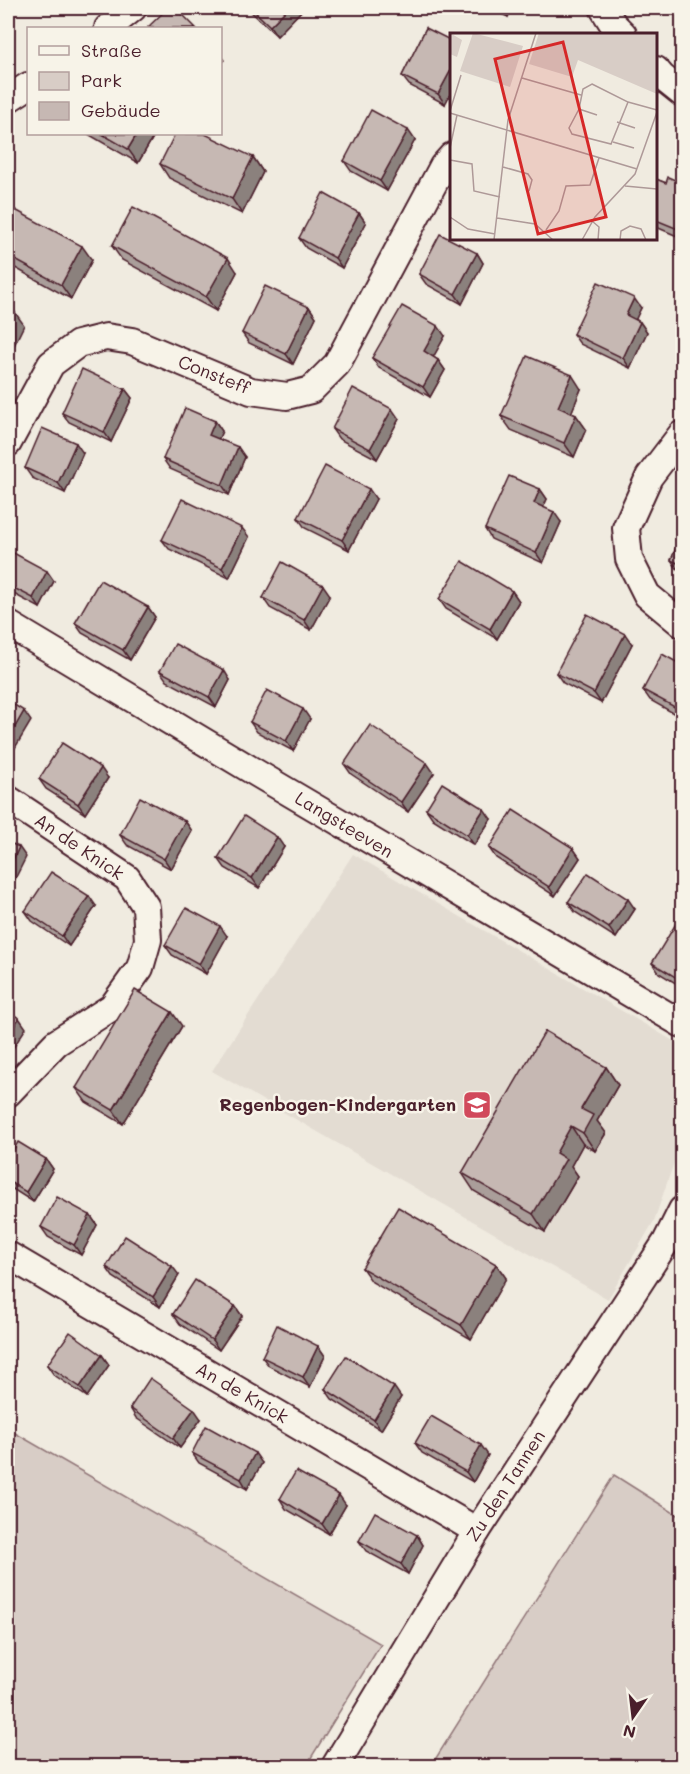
<svg xmlns="http://www.w3.org/2000/svg" width="690" height="1774" viewBox="0 0 690 1774" font-family="Mali,sans-serif">
	<rect width="100%" height="100%" fill="#f0ebe0"/>
	<filter id="ink" filterUnits="userSpaceOnUse"><feTurbulence type="fractalNoise" baseFrequency=".0167" numOctaves="2"/><feDisplacementMap in="SourceGraphic" scale="12" xChannelSelector="R" yChannelSelector="G"/><feConvolveMatrix kernelMatrix="1 2 1 2 8 2 1 2 1" color-interpolation-filters="sRGB"/></filter>
	<g filter="url(#ink)">
		<path fill="#e3dcd2" d="M 353,854 L 682,1046 L 682,1139 L 654,1221 L 608,1299 L 212,1071 Z"/>
		<g fill="#d8cdc6" stroke="#917678" stroke-width="1.5">
			<path d="M 8,1429 L 381,1644 L 306,1766 L 8,1766 Z"/>
			<path d="M 614,1475 L 682,1518 L 682,1766 L 431,1766 Z"/>
		</g>
		<g fill="none" stroke-linecap="round" stroke-linejoin="round">
			<g stroke="#4a1f2b" stroke-width="30">
				<g id="minor">
					<path d="M 603,8 L 613,24 L 623,34"/>
					<path d="M 108,28 L 133,8"/>
					<path d="M 656,70 L 662,77 L 682,93"/>
					<path d="M 8,99 L 28,86"/>
					<path d="M 681,435 L 649,477 L 626,528 L 629,559 L 647,595 L 682,624"/>
					<path d="M 8,443 L 51,364 L 78,344 L 106,337 L 132,341 L 251,391 L 287,396 L 311,390 L 337,364 L 443,166 L 452,156"/>
					<path d="M 8,624 L 258,774 L 682,1024"/>
					<path d="M 8,799 L 127,878 L 146,907 L 148,940 L 140,968 L 112,1007 L 56,1043 L 8,1093"/>
					<path d="M 8,1255 L 477,1531"/>
					<path d="M 335,1766 L 477,1531 L 666,1242 L 682,1210"/>
				</g>
			</g>
			<use href="#minor" stroke="#f7f3e8" stroke-width="26"/>
		</g>
		<g fill="#aa9e9a" stroke="#4a1f2b" stroke-width="1.5">
			<path d="M 247,8 L 304,8 L 277,36 Z"/>
			<path d="M 488,8 L 512,8 L 508,17 Z"/>
			<path d="M 426,28 L 445,104 L 409,85 L 402,76 Z"/>
			<path d="M 220,55 L 224,60 L 220,63 Z"/>
			<path d="M 88,134 L 155,134 L 138,163 Z"/>
			<path d="M 415,140 L 387,191 L 351,171 L 344,161 Z"/>
			<path d="M 253,157 L 263,172 L 242,214 L 169,178 L 160,164 Z"/>
			<path d="M 656,179 L 666,183 L 682,183 L 682,238 L 656,227 Z"/>
			<path d="M 8,206 L 92,260 L 71,299 L 8,264 Z"/>
			<path d="M 359,213 L 366,223 L 342,268 L 306,248 L 299,238 Z"/>
			<path d="M 112,246 L 237,272 L 216,311 L 122,260 Z"/>
			<path d="M 477,253 L 483,263 L 462,304 L 426,284 L 419,274 Z"/>
			<path d="M 309,307 L 316,317 L 293,364 L 249,343 L 242,333 Z"/>
			<path d="M 641,308 L 635,319 L 640,322 L 647,332 L 630,368 L 580,344 L 573,334 Z"/>
			<path d="M 445,336 L 433,357 L 438,360 L 445,370 L 430,397 L 379,368 L 372,358 Z"/>
			<path d="M 125,389 L 132,398 L 111,442 L 69,422 L 62,413 Z"/>
			<path d="M 581,389 L 571,413 L 576,415 L 586,429 L 574,457 L 511,430 L 501,416 Z"/>
			<path d="M 399,419 L 377,459 L 339,439 L 332,429 Z"/>
			<path d="M 215,421 L 222,431 L 218,439 L 245,457 L 229,495 L 170,469 L 163,459 Z"/>
			<path d="M 83,453 L 65,493 L 32,478 L 25,468 Z"/>
			<path d="M 540,489 L 547,499 L 543,507 L 561,522 L 543,563 L 491,539 L 485,529 Z"/>
			<path d="M 376,499 L 349,550 L 305,528 L 298,518 Z"/>
			<path d="M 682,534 L 682,572 L 678,570 L 671,560 Z"/>
			<path d="M 249,537 L 229,578 L 169,549 L 162,540 Z"/>
			<path d="M 8,550 L 54,581 L 40,608 L 8,591 Z"/>
			<path d="M 512,591 L 519,601 L 497,639 L 446,609 L 439,599 Z"/>
			<path d="M 330,595 L 311,630 L 270,608 L 263,598 Z"/>
			<path d="M 148,607 L 155,617 L 130,660 L 82,633 L 75,623 Z"/>
			<path d="M 632,644 L 601,703 L 563,683 L 556,673 Z"/>
			<path d="M 682,665 L 682,718 L 650,700 L 643,690 Z"/>
			<path d="M 160,671 L 230,680 L 216,707 L 167,681 Z"/>
			<path d="M 310,719 L 293,751 L 257,732 L 250,722 Z"/>
			<path d="M 344,764 L 434,773 L 408,812 L 351,774 Z"/>
			<path d="M 108,778 L 85,814 L 46,789 L 39,779 Z"/>
			<path d="M 426,809 L 491,819 L 474,845 L 433,819 Z"/>
			<path d="M 185,821 L 192,831 L 171,869 L 127,845 L 120,835 Z"/>
			<path d="M 284,847 L 259,888 L 225,868 L 218,858 Z"/>
			<path d="M 489,848 L 573,848 L 580,858 L 555,896 L 496,858 Z"/>
			<path d="M 568,902 L 635,909 L 616,938 L 575,912 Z"/>
			<path d="M 96,906 L 69,946 L 32,921 L 25,911 Z"/>
			<path d="M 682,919 L 682,987 L 659,973 L 652,963 Z"/>
			<path d="M 227,936 L 206,974 L 172,955 L 165,945 Z"/>
			<path d="M 182,1026 L 123,1124 L 86,1102 L 76,1088 Z"/>
			<path d="M 606,1067 L 618,1085 L 597,1121 L 606,1133 L 595,1151 L 583,1144 L 571,1166 L 578,1176 L 545,1232 L 474,1191 L 462,1173 Z"/>
			<path d="M 8,1159 L 46,1159 L 53,1169 L 33,1202 L 8,1186 Z"/>
			<path d="M 90,1215 L 97,1225 L 81,1255 L 48,1237 L 41,1227 Z"/>
			<path d="M 496,1264 L 506,1278 L 471,1339 L 372,1282 L 362,1268 Z"/>
			<path d="M 106,1267 L 179,1275 L 160,1307 L 113,1277 Z"/>
			<path d="M 235,1306 L 242,1316 L 219,1350 L 180,1324 L 173,1314 Z"/>
			<path d="M 318,1346 L 325,1356 L 310,1387 L 269,1366 L 262,1357 Z"/>
			<path d="M 102,1355 L 109,1365 L 87,1397 L 54,1375 L 47,1365 Z"/>
			<path d="M 325,1389 L 401,1397 L 381,1430 L 332,1399 Z"/>
			<path d="M 130,1408 L 201,1419 L 180,1448 L 136,1418 Z"/>
			<path d="M 415,1443 L 488,1455 L 473,1482 L 422,1453 Z"/>
			<path d="M 192,1453 L 262,1463 L 247,1489 L 199,1463 Z"/>
			<path d="M 280,1499 L 346,1505 L 329,1534 L 286,1509 Z"/>
			<path d="M 417,1535 L 423,1545 L 408,1574 L 366,1551 L 359,1541 Z"/>
		</g>
		<g fill="#8b817d" stroke="#4a1f2b" stroke-width="1.5">
			<path d="M 288,8 L 304,8 L 277,36 L 270,26 Z"/>
			<path d="M 501,8 L 512,8 L 508,17 Z"/>
			<path d="M 452,68 L 452,91 L 445,104 L 438,94 Z"/>
			<path d="M 408,130 L 415,140 L 387,191 L 380,181 Z"/>
			<path d="M 137,134 L 155,134 L 138,163 L 128,149 Z"/>
			<path d="M 253,157 L 263,172 L 242,214 L 232,199 Z"/>
			<path d="M 359,213 L 366,223 L 342,268 L 335,258 Z"/>
			<path d="M 682,219 L 682,235 L 678,229 Z"/>
			<path d="M 82,246 L 92,260 L 71,299 L 61,285 Z"/>
			<path d="M 477,253 L 483,263 L 462,304 L 455,294 Z"/>
			<path d="M 228,258 L 237,272 L 216,311 L 206,297 Z"/>
			<path d="M 634,298 L 641,308 L 633,325 L 626,315 Z"/>
			<path d="M 309,307 L 316,317 L 293,364 L 286,354 Z"/>
			<path d="M 14,311 L 24,325 L 8,358 L 8,324 Z"/>
			<path d="M 640,322 L 647,332 L 630,368 L 623,358 Z"/>
			<path d="M 438,326 L 445,336 L 431,361 L 424,351 Z"/>
			<path d="M 438,360 L 445,370 L 430,397 L 423,387 Z"/>
			<path d="M 572,375 L 581,389 L 568,421 L 558,407 Z"/>
			<path d="M 125,389 L 132,398 L 111,442 L 104,432 Z"/>
			<path d="M 392,409 L 399,419 L 377,459 L 370,449 Z"/>
			<path d="M 576,415 L 586,429 L 574,457 L 564,443 Z"/>
			<path d="M 215,421 L 222,431 L 216,445 L 209,435 Z"/>
			<path d="M 76,443 L 83,453 L 65,493 L 58,483 Z"/>
			<path d="M 238,447 L 245,457 L 229,495 L 222,485 Z"/>
			<path d="M 369,489 L 376,499 L 349,550 L 342,540 Z"/>
			<path d="M 540,489 L 547,499 L 541,513 L 534,503 Z"/>
			<path d="M 554,512 L 561,522 L 543,563 L 536,553 Z"/>
			<path d="M 242,528 L 249,537 L 229,578 L 222,568 Z"/>
			<path d="M 47,571 L 54,581 L 40,608 L 33,598 Z"/>
			<path d="M 323,585 L 330,595 L 311,630 L 304,620 Z"/>
			<path d="M 512,591 L 519,601 L 497,639 L 490,629 Z"/>
			<path d="M 148,607 L 155,617 L 130,660 L 123,650 Z"/>
			<path d="M 625,634 L 632,644 L 601,703 L 594,693 Z"/>
			<path d="M 224,670 L 230,680 L 216,707 L 209,697 Z"/>
			<path d="M 303,709 L 310,719 L 293,751 L 286,741 Z"/>
			<path d="M 24,711 L 31,721 L 9,758 L 8,755 L 8,739 Z"/>
			<path d="M 427,763 L 434,773 L 408,812 L 401,802 Z"/>
			<path d="M 101,768 L 108,778 L 85,814 L 78,804 Z"/>
			<path d="M 484,809 L 491,819 L 474,845 L 467,835 Z"/>
			<path d="M 185,821 L 192,831 L 171,869 L 164,859 Z"/>
			<path d="M 277,837 L 284,847 L 259,888 L 252,878 Z"/>
			<path d="M 19,847 L 26,857 L 11,887 L 8,882 L 8,870 Z"/>
			<path d="M 573,848 L 580,858 L 555,896 L 549,887 Z"/>
			<path d="M 89,896 L 96,906 L 69,946 L 62,936 Z"/>
			<path d="M 628,899 L 635,909 L 616,938 L 609,928 Z"/>
			<path d="M 220,926 L 227,936 L 206,974 L 199,964 Z"/>
			<path d="M 172,1012 L 182,1026 L 123,1124 L 113,1110 Z"/>
			<path d="M 19,1018 L 26,1028 L 8,1056 L 8,1036 Z"/>
			<path d="M 606,1067 L 618,1085 L 597,1121 L 606,1133 L 595,1151 L 583,1133 L 581,1109 Z"/>
			<path d="M 571,1126 L 583,1144 L 571,1166 L 578,1176 L 545,1232 L 533,1214 L 556,1153 Z"/>
			<path d="M 46,1159 L 53,1169 L 33,1202 L 26,1192 Z"/>
			<path d="M 90,1215 L 97,1225 L 81,1255 L 74,1245 Z"/>
			<path d="M 496,1264 L 506,1278 L 471,1339 L 461,1325 Z"/>
			<path d="M 172,1266 L 179,1275 L 160,1307 L 153,1297 Z"/>
			<path d="M 235,1306 L 242,1316 L 219,1350 L 212,1340 Z"/>
			<path d="M 318,1346 L 325,1356 L 310,1387 L 303,1377 Z"/>
			<path d="M 102,1355 L 109,1365 L 87,1397 L 80,1387 Z"/>
			<path d="M 394,1387 L 401,1397 L 381,1430 L 374,1420 Z"/>
			<path d="M 194,1409 L 201,1419 L 180,1448 L 173,1438 Z"/>
			<path d="M 481,1445 L 488,1455 L 473,1482 L 466,1472 Z"/>
			<path d="M 255,1453 L 262,1463 L 247,1489 L 241,1479 Z"/>
			<path d="M 339,1495 L 346,1505 L 329,1534 L 322,1524 Z"/>
			<path d="M 417,1535 L 423,1545 L 408,1574 L 401,1564 Z"/>
		</g>
		<g fill="#c6b8b3" stroke="#4a1f2b" stroke-width="1.5">
			<path d="M 168,8 L 176,8 L 196,28 L 150,28 L 148,27 Z"/>
			<path d="M 251,8 L 288,8 L 270,26 Z"/>
			<path d="M 426,28 L 452,41 L 452,68 L 438,94 L 402,76 Z"/>
			<path d="M 371,110 L 408,130 L 380,181 L 344,161 Z"/>
			<path d="M 102,134 L 137,134 L 128,149 Z"/>
			<path d="M 175,134 L 205,134 L 253,157 L 232,199 L 160,164 Z"/>
			<path d="M 668,177 L 682,183 L 682,219 L 678,229 L 656,220 L 656,179 L 666,183 Z"/>
			<path d="M 323,193 L 359,213 L 335,258 L 299,238 Z"/>
			<path d="M 8,206 L 82,246 L 61,285 L 8,256 Z"/>
			<path d="M 133,207 L 228,258 L 206,297 L 112,246 Z"/>
			<path d="M 440,234 L 477,253 L 455,294 L 419,274 Z"/>
			<path d="M 598,282 L 634,298 L 626,315 L 640,322 L 623,358 L 573,334 Z"/>
			<path d="M 265,286 L 309,307 L 286,354 L 242,333 Z"/>
			<path d="M 402,306 L 438,326 L 424,351 L 438,360 L 423,387 L 372,358 Z"/>
			<path d="M 8,308 L 14,311 L 8,324 Z"/>
			<path d="M 527,356 L 572,375 L 558,407 L 576,415 L 564,443 L 501,416 Z"/>
			<path d="M 82,369 L 125,389 L 104,432 L 62,413 Z"/>
			<path d="M 353,388 L 392,409 L 370,449 L 332,429 Z"/>
			<path d="M 185,408 L 215,421 L 209,435 L 238,447 L 222,485 L 163,459 Z"/>
			<path d="M 42,428 L 76,443 L 58,483 L 25,468 Z"/>
			<path d="M 325,466 L 369,489 L 342,540 L 298,518 Z"/>
			<path d="M 509,476 L 540,489 L 534,503 L 554,512 L 536,553 L 485,529 Z"/>
			<path d="M 182,499 L 242,528 L 222,568 L 162,540 Z"/>
			<path d="M 682,534 L 682,565 L 671,560 Z"/>
			<path d="M 8,550 L 47,571 L 33,598 L 8,585 Z"/>
			<path d="M 462,561 L 512,591 L 490,629 L 439,599 Z"/>
			<path d="M 282,562 L 323,585 L 304,620 L 263,598 Z"/>
			<path d="M 100,580 L 148,607 L 123,650 L 75,623 Z"/>
			<path d="M 587,614 L 625,634 L 594,693 L 556,673 Z"/>
			<path d="M 175,644 L 224,670 L 209,697 L 160,671 Z"/>
			<path d="M 662,654 L 682,665 L 682,711 L 643,690 Z"/>
			<path d="M 267,690 L 303,709 L 286,741 L 250,722 Z"/>
			<path d="M 8,701 L 24,711 L 8,739 Z"/>
			<path d="M 370,725 L 427,763 L 401,802 L 344,764 Z"/>
			<path d="M 62,743 L 101,768 L 78,804 L 39,779 Z"/>
			<path d="M 442,783 L 484,809 L 467,835 L 426,809 Z"/>
			<path d="M 140,797 L 185,821 L 164,859 L 120,835 Z"/>
			<path d="M 513,810 L 573,848 L 549,887 L 489,848 Z"/>
			<path d="M 244,816 L 277,837 L 252,878 L 218,858 Z"/>
			<path d="M 8,842 L 19,847 L 8,870 Z"/>
			<path d="M 51,872 L 89,896 L 62,936 L 25,911 Z"/>
			<path d="M 588,873 L 628,899 L 609,928 L 568,902 Z"/>
			<path d="M 186,908 L 220,926 L 199,964 L 165,945 Z"/>
			<path d="M 680,917 L 682,919 L 682,981 L 652,963 Z"/>
			<path d="M 135,990 L 172,1012 L 113,1110 L 76,1088 Z"/>
			<path d="M 8,1011 L 19,1018 L 8,1036 Z"/>
			<path d="M 545,1031 L 606,1067 L 581,1109 L 593,1115 L 583,1133 L 571,1126 L 556,1153 L 566,1159 L 533,1214 L 462,1173 Z"/>
			<path d="M 18,1142 L 46,1159 L 26,1192 L 8,1181 L 8,1159 Z"/>
			<path d="M 57,1197 L 90,1215 L 74,1245 L 41,1227 Z"/>
			<path d="M 398,1207 L 496,1264 L 461,1325 L 362,1268 Z"/>
			<path d="M 125,1236 L 172,1266 L 153,1297 L 106,1267 Z"/>
			<path d="M 195,1280 L 235,1306 L 212,1340 L 173,1314 Z"/>
			<path d="M 277,1325 L 318,1346 L 303,1377 L 262,1357 Z"/>
			<path d="M 70,1332 L 102,1355 L 80,1387 L 47,1365 Z"/>
			<path d="M 346,1356 L 394,1387 L 374,1420 L 325,1389 Z"/>
			<path d="M 150,1378 L 194,1409 L 173,1438 L 130,1408 Z"/>
			<path d="M 431,1416 L 481,1445 L 466,1472 L 415,1443 Z"/>
			<path d="M 206,1426 L 255,1453 L 241,1479 L 192,1453 Z"/>
			<path d="M 296,1471 L 339,1495 L 322,1524 L 280,1499 Z"/>
			<path d="M 375,1512 L 417,1535 L 401,1564 L 359,1541 Z"/>
		</g>
	</g>
	<defs>
		<g id="school-square" transform="scale(1.5)"><rect x="-9" y="-9" width="18" height="18" rx="4" fill="#d1495b" stroke="#f7f3e8"/><path d="M0-5L7-2L0 1L-7-2ZM-4 1L0 2.5L4 1V4Q0 6-4 4Z" fill="#fff"/></g>
	</defs>
	<g fill-rule="evenodd">
		<use href="#school-square" x="477" y="1105"/>
	</g>
	<g text-anchor="middle" stroke-width="5" stroke-linejoin="round" paint-order="stroke">
		<g font-size="18" fill="#4a1f2b" stroke="#f7f3e8">
			<text transform="translate(214 375) rotate(22)" y="6">Consteff</text>
			<text transform="translate(344 825) rotate(31)" y="6">Langsteeven</text>
			<text transform="translate(79 847) rotate(34)" y="6">An de Knick</text>
			<text transform="translate(242 1393) rotate(30)" y="6">An de Knick</text>
			<text transform="translate(506 1486) rotate(-57)" y="6">Zu den Tannen</text>
		</g>
		<g font-size="18" font-weight="bold" fill="#4a1f2b" stroke="#f7f3e8" text-anchor="end">
			<text x="456" y="1111">Regenbogen-Kindergarten</text>
		</g>
	</g>
	<g transform="translate(450 33)">
		<rect width="207" height="207" fill="#f0ebe0"/>
		<path d="M 0,0 L 12,7 L 7,24 L 0,21 ZM 23,0 L 73,13 L 60,54 L 10,38 ZM 89,0 L 207,1 L 207,61 L 128,27 L 122,44 L 79,31 Z" fill="#d8cdc6"/>
		<path fill="none" stroke="#ae9998" stroke-width="1.5" d="M 72,45 L 131,62M 142,51 L 178,69 L 161,111 L 122,101 L 119,95 L 129,76 L 133,56 ZM 178,69 L 207,77M 129,76 L 147,82M 0,78 L 11,42M 0,80 L 187,136M 167,89 L 185,95M 163,109 L 184,115M 0,115 L 7,82M 0,127 L 22,131 L 24,158 L 50,164M 53,134 L 78,141 L 82,147 L 79,158M 175,153 L 207,156M 0,184 L 18,196 L 45,201M 47,185 L 85,191 L 103,207M 142,188 L 149,194 L 148,207M 96,197 L 109,178 L 116,153 L 140,152 L 149,125M 44,207 L 58,87 L 86,0M 132,207 L 145,184 L 185,141 L 207,79M 170,207 L 171,198 L 180,193 L 191,196 L 196,207"/>
		<path fill="#d62828" fill-opacity="0.15" stroke="#d62828" stroke-width="3" d="M 113,9 L 156,184 L 88,201 L 45,26 Z"/>
		<rect width="207" height="207" fill="none" stroke="#4a1f2b" stroke-width="3"/>
	</g>
	<rect width="690" height="1774" fill="none" stroke="#f7f3e8" stroke-width="30"/>
	<rect x="15" y="15" width="660" height="1744" fill="none" stroke="#4a1f2b" stroke-width="2" filter="url(#ink)"/>
	<rect x="27" y="27" width="195" height="108" fill="#f7f3e8" stroke="#b29e9c" stroke-width="1.5"/>
	<rect x="39" y="46" width="30" height="9" fill="#f7f3e8" stroke="#b29e9c" stroke-width="1.5"/>
	<text x="81" y="57" font-size="18" fill="#4a1f2b">Straße</text>
	<rect x="39" y="72" width="30" height="18" fill="#d8cdc6" stroke="#b29e9c" stroke-width="1.5"/>
	<text x="81" y="87" font-size="18" fill="#4a1f2b">Park</text>
	<rect x="39" y="102" width="30" height="18" fill="#c6b8b3" stroke="#b29e9c" stroke-width="1.5"/>
	<text x="81" y="117" font-size="18" fill="#4a1f2b">Gebäude</text>
	<g transform="translate(633 1717) rotate(194)" stroke="#f7f3e8" stroke-width="4.5" paint-order="stroke">
	<path d="M0-4.5L10 22L0 15L-10 22Z" fill="#4a1f2b"/>
	<text y="-9" font-size="16" font-weight="bold" text-anchor="middle" fill="#4a1f2b">N</text>
	</g>
</svg>
